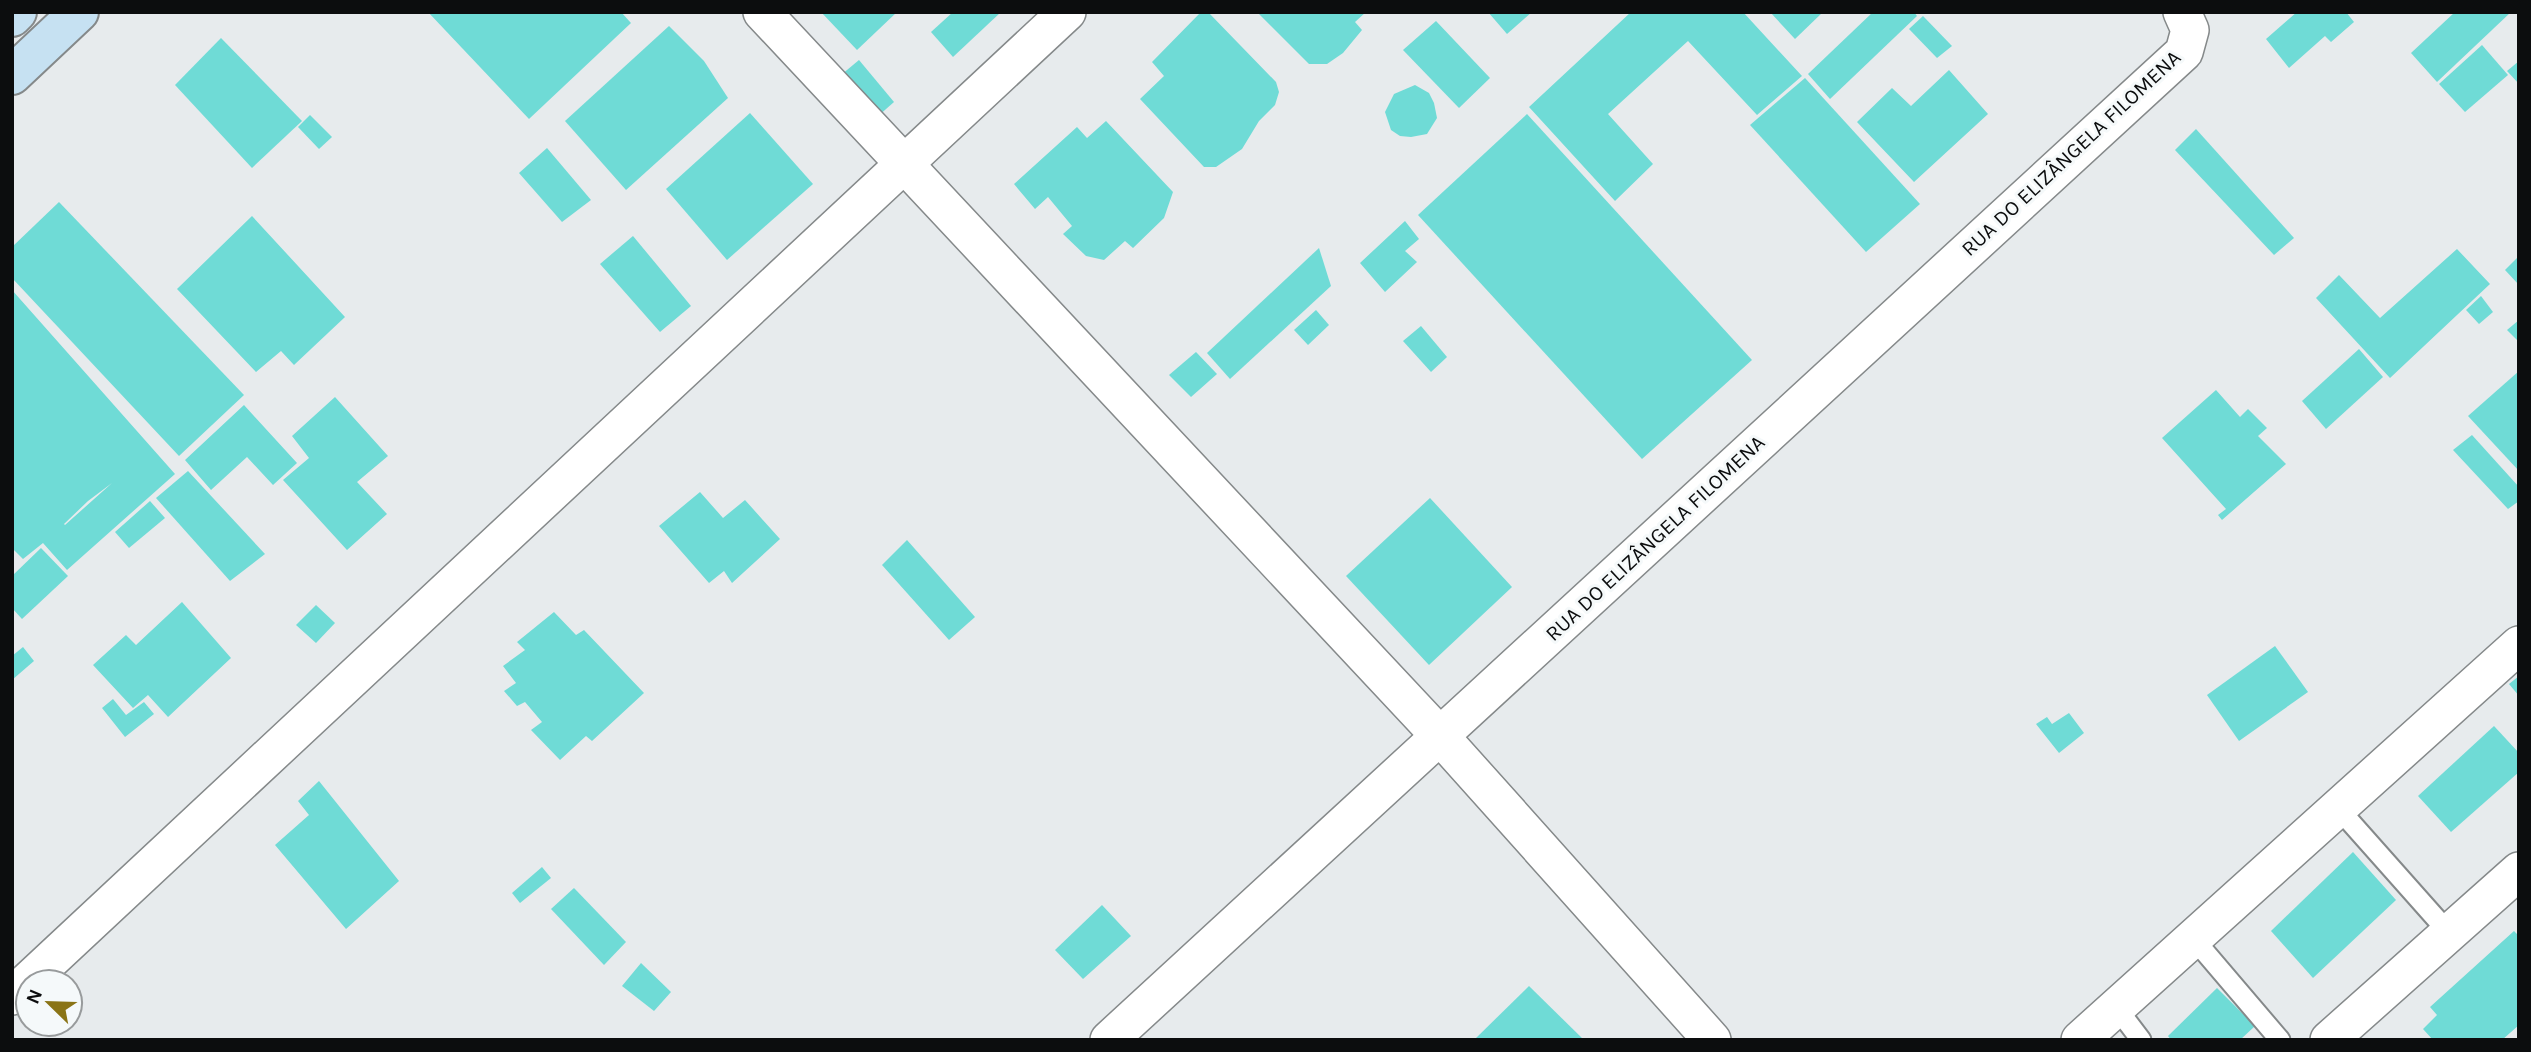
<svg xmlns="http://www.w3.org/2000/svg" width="2531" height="1052" viewBox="0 0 2531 1052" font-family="Karla,sans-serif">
	<rect width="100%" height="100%" fill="#e7ebed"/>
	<g fill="#6fdbd6" fill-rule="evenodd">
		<path d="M 428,12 L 621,12 L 631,23 L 529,119 Z"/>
		<path d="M 821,12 L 897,12 L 857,50 Z"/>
		<path d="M 953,12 L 1001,12 L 953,57 L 931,32 Z"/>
		<path d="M 1201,12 L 1208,12 L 1276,82 L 1279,92 L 1275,105 L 1259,121 L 1242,149 L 1216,167 L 1204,167 L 1140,99 L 1164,76 L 1152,62 Z"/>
		<path d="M 1257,12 L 1366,12 L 1355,22 L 1362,30 L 1343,53 L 1327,64 L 1309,64 Z"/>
		<path d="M 1488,12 L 1532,12 L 1507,34 Z"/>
		<path d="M 1631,12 L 1743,12 L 1802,76 L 1757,115 L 1688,41 L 1608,114 L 1653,164 L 1615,201 L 1529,107 Z"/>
		<path d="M 1770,12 L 1823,12 L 1795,39 Z"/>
		<path d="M 1873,12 L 1914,12 L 1917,16 L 1830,99 L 1808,74 Z"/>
		<path d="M 2297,12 L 2346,12 L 2354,22 L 2331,42 L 2325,36 L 2289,68 L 2266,39 Z"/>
		<path d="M 2455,12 L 2511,12 L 2437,82 L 2411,53 Z"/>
		<path d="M 1923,16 L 1952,46 L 1937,58 L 1909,29 Z"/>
		<path d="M 1436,21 L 1490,78 L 1459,108 L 1403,50 Z"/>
		<path d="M 669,26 L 704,61 L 728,98 L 626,190 L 565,121 Z"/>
		<path d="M 221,38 L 302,121 L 252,168 L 175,85 Z"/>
		<path d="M 2482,45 L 2508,75 L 2465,112 L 2439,84 Z"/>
		<path d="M 859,60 L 894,102 L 877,117 L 841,75 Z"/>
		<path d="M 2519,61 L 2519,84 L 2507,71 Z"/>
		<path d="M 1949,70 L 1988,114 L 1914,182 L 1857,122 L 1892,88 L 1911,106 Z"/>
		<path d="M 1805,78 L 1920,204 L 1866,252 L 1750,125 Z"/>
		<path d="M 1415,85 L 1429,93 L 1434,103 L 1437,118 L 1427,134 L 1411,137 L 1400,136 L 1391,130 L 1385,112 L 1394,94 Z"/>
		<path d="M 750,113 L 813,184 L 727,260 L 666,189 Z"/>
		<path d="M 1527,114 L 1752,360 L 1642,459 L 1418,215 Z"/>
		<path d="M 310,115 L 332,137 L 319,149 L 298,127 Z"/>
		<path d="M 1106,121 L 1173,192 L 1164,218 L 1133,248 L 1125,241 L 1104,260 L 1086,256 L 1063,234 L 1072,226 L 1048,197 L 1035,209 L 1014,184 L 1077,127 L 1087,138 Z"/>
		<path d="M 2196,129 L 2294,238 L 2274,255 L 2175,150 Z"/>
		<path d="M 547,148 L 591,200 L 562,222 L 519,173 Z"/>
		<path d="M 59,202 L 244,395 L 179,456 L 12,278 L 12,247 Z"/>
		<path d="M 252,216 L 345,317 L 294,365 L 281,351 L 256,372 L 177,289 Z"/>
		<path d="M 1405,221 L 1419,239 L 1405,251 L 1417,262 L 1385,292 L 1360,263 Z"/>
		<path d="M 633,236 L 691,306 L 660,332 L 600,264 Z"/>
		<path d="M 1319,248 L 1331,286 L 1230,379 L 1207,353 Z"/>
		<path d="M 2457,249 L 2490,284 L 2390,378 L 2316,298 L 2339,275 L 2380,318 Z"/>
		<path d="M 2519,256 L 2519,285 L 2505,270 Z"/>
		<path d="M 12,290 L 175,474 L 67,570 L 43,543 L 23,559 L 12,548 ZM 112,483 L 65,525 L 64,524 L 88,501 Z"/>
		<path d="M 2481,296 L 2493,312 L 2479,324 L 2466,310 Z"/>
		<path d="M 1316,310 L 1329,325 L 1308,345 L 1294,330 Z"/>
		<path d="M 2519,320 L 2519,342 L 2507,330 Z"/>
		<path d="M 1421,326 L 1447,357 L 1431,372 L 1403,341 Z"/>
		<path d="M 2359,349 L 2383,377 L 2326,429 L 2302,401 Z"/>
		<path d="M 1196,352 L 1217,374 L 1191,397 L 1169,375 Z"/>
		<path d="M 2519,371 L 2519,471 L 2468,416 Z"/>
		<path d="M 2216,390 L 2240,417 L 2248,409 L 2267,428 L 2258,436 L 2286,464 L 2222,520 L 2218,515 L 2226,509 L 2162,438 Z"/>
		<path d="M 335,397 L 388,456 L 357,482 L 387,514 L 347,550 L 283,480 L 309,458 L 292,436 Z"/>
		<path d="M 244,405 L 297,463 L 273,485 L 247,457 L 211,490 L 185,460 Z"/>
		<path d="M 2472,435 L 2519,487 L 2519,501 L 2508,509 L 2453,450 Z"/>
		<path d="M 188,471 L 265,554 L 230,581 L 156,498 Z"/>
		<path d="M 700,492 L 723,518 L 745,500 L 780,539 L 732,583 L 724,571 L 709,583 L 659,526 Z"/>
		<path d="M 1430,498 L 1512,587 L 1429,665 L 1346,576 Z"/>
		<path d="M 150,501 L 165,518 L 129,548 L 115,532 Z"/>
		<path d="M 907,540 L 975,617 L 949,640 L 882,565 Z"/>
		<path d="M 41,548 L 68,576 L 22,619 L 12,608 L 12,576 Z"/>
		<path d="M 182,602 L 231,658 L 168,717 L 148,695 L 133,708 L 93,665 L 126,635 L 136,645 Z"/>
		<path d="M 316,605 L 335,623 L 316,643 L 296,625 Z"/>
		<path d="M 554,612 L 576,635 L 584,630 L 644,693 L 592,741 L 586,736 L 560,760 L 531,730 L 542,722 L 525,702 L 517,706 L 504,691 L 516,683 L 503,666 L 525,650 L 517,642 Z"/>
		<path d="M 2275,646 L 2308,692 L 2239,741 L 2207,695 Z"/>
		<path d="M 23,647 L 34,661 L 12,680 L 12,656 Z"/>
		<path d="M 2519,676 L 2519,696 L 2509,684 Z"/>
		<path d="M 113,699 L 126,715 L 144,702 L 154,714 L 125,737 L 102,708 Z"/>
		<path d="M 2069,713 L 2084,733 L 2059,753 L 2036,724 L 2047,717 L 2052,724 Z"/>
		<path d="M 2494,726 L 2519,753 L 2519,772 L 2451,832 L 2418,796 Z"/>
		<path d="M 319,781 L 399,881 L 346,929 L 275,845 L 309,815 L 298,801 Z"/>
		<path d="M 2353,852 L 2396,900 L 2313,978 L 2271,931 Z"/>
		<path d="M 542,867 L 551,878 L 520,903 L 512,893 Z"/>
		<path d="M 574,888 L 626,942 L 604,965 L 551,909 Z"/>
		<path d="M 1102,905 L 1131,936 L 1083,979 L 1055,950 Z"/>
		<path d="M 2514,931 L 2519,936 L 2519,1025 L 2502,1040 L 2433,1040 L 2423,1029 L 2437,1015 L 2430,1007 Z"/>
		<path d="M 641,963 L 671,992 L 654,1011 L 622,986 Z"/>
		<path d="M 1529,986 L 1584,1040 L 1474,1040 Z"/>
		<path d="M 2217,988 L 2255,1026 L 2240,1040 L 2171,1040 L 2168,1036 Z"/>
	</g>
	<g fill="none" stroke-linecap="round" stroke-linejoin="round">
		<g stroke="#85898a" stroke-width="23">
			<g id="service">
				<path d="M 2338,808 L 2449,933"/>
				<path d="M 2193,938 L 2280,1040"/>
				<path d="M 2116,1007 L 2141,1040"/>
			</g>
		</g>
		<g stroke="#85898a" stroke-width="40">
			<g id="minor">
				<path d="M 762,12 L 1440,736 L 1712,1040"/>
				<path d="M 12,996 L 1067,12"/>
				<path d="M 1109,1040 L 2184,52 L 2190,30 L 2182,12"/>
				<path d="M 2080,1040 L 2519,645"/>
				<path d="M 2329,1040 L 2519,871"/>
			</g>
		</g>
		<g stroke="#85898a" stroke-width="42">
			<g id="secondary">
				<path d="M 12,17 L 17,12"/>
				<path d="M 12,75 L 79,12"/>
			</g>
		</g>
		<use href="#service" stroke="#fff" stroke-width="19"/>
		<use href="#minor" stroke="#fff" stroke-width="37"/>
		<use href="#secondary" stroke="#c6e1f2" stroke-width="38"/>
	</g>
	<g text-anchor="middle" stroke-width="6" stroke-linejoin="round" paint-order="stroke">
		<g font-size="21" fill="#0c0d0e" stroke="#f5f9fa">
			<text transform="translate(2071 153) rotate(-43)" y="7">RUA DO ELIZÂNGELA FILOMENA</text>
			<text transform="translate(1655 538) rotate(-43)" y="7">RUA DO ELIZÂNGELA FILOMENA</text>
		</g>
	</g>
	<rect width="2531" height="1052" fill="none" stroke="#0c0d0e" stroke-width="28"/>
	<g transform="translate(49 1003) rotate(293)"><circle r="33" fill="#f5f9fa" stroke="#989b9c" stroke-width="2"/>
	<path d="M0-5L12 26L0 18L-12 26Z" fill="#8a7416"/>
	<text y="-10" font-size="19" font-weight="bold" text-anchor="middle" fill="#0c0d0e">N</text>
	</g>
</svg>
